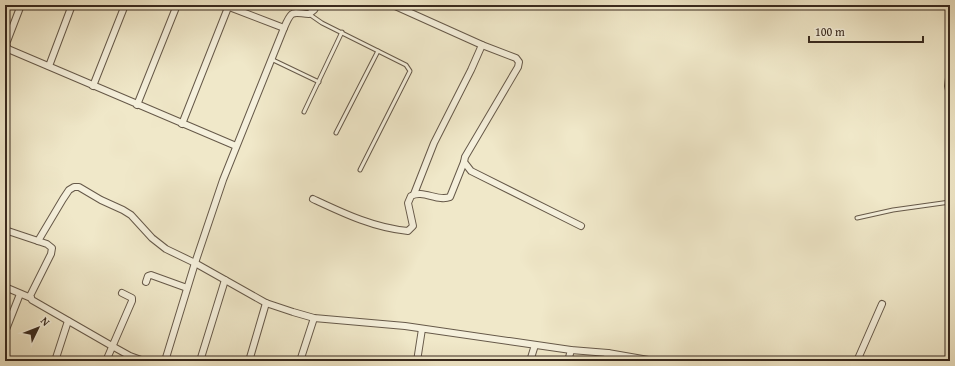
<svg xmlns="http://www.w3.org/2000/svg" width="955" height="366" viewBox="0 0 955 366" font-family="'Gentium Book Plus',serif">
	<rect width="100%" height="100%" fill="#f0e8c9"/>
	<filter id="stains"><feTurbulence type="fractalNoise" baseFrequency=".005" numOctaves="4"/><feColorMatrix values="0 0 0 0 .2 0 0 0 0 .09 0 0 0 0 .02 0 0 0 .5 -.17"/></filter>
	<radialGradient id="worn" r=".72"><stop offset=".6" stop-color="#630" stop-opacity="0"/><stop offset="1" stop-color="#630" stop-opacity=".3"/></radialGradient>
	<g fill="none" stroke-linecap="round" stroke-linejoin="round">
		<g stroke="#665949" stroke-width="5">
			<g id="service">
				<path d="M 309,14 L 322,23 L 406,65 L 410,71 L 360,170"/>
				<path d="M 271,59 L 319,82"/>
				<path d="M 304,112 L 342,32"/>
				<path d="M 336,133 L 378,51"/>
				<path d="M 857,218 L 893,210 L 950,202"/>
			</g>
		</g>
		<g stroke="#665949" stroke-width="8">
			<g id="minor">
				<path d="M 21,5 L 6,44 L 8,49 L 236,146"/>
				<path d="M 224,5 L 284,28"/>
				<path d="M 393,5 L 482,45 L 516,58 L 519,62 L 518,67 L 465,157 L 464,162 L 471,171 L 581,226"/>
				<path d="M 49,66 L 72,5"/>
				<path d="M 950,70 L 948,86 L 950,95"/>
				<path d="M 93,86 L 125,5"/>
				<path d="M 137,105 L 177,5"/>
				<path d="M 182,124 L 229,5"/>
				<path d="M 414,194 L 434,143 L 471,70 L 482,45"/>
				<path d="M 313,199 C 343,213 374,228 408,231 L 413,226 L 408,203 L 411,196 C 422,189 438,202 450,197 L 464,162"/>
				<path d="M 5,230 L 47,244 L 52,248 L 51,254 L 30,296 L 32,300 L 112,346 L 130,356 L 144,361"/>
				<path d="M 38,241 L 63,199 L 69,190 L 74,187 L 79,187 L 101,200 L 123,210 L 131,215 L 152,238 L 166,249 L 195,263 L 266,303 L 293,312 L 314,318 L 405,326 L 571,350 L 608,353 L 654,361"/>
				<path d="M 146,282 L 148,276 L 151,275 L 187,288"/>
				<path d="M 5,287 L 31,298"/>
				<path d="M 5,332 L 20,294"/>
				<path d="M 55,361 L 68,321"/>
				<path d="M 106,361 L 132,301 L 132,298 L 122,293"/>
				<path d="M 165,361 L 195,263 L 223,180 L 284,28 C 292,9 292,13 309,14 L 314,10 L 317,5"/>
				<path d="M 200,361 L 225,280"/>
				<path d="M 249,361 L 266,303"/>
				<path d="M 300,361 L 314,318"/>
				<path d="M 417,361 L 422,329"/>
				<path d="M 489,361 L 489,360"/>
				<path d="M 530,361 L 535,345"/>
				<path d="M 568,361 L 571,350"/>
				<path d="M 606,361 L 608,353"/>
				<path d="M 857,361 L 882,304"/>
			</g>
		</g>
		<use href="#service" stroke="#f5f0dc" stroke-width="3"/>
		<use href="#minor" stroke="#f5f0dc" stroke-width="6"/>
	</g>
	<rect width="955" height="366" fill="none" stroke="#f0e8c9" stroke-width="20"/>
	<rect x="6" y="6" width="943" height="354" fill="none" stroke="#38291e" stroke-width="2"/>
	<rect x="10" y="10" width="935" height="346" fill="none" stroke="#38291e"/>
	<g transform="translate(38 328) rotate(47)" stroke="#f5f0dc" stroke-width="3" paint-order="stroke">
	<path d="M0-3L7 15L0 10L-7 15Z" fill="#38291e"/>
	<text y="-6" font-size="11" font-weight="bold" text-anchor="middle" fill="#38291e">N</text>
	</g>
	<path d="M809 36v6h114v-6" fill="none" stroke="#38291e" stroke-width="2"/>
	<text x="815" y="36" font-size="12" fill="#38291e" stroke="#f5f0dc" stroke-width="3" paint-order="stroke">100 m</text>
	<rect width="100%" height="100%" filter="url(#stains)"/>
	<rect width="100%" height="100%" fill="url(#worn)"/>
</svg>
